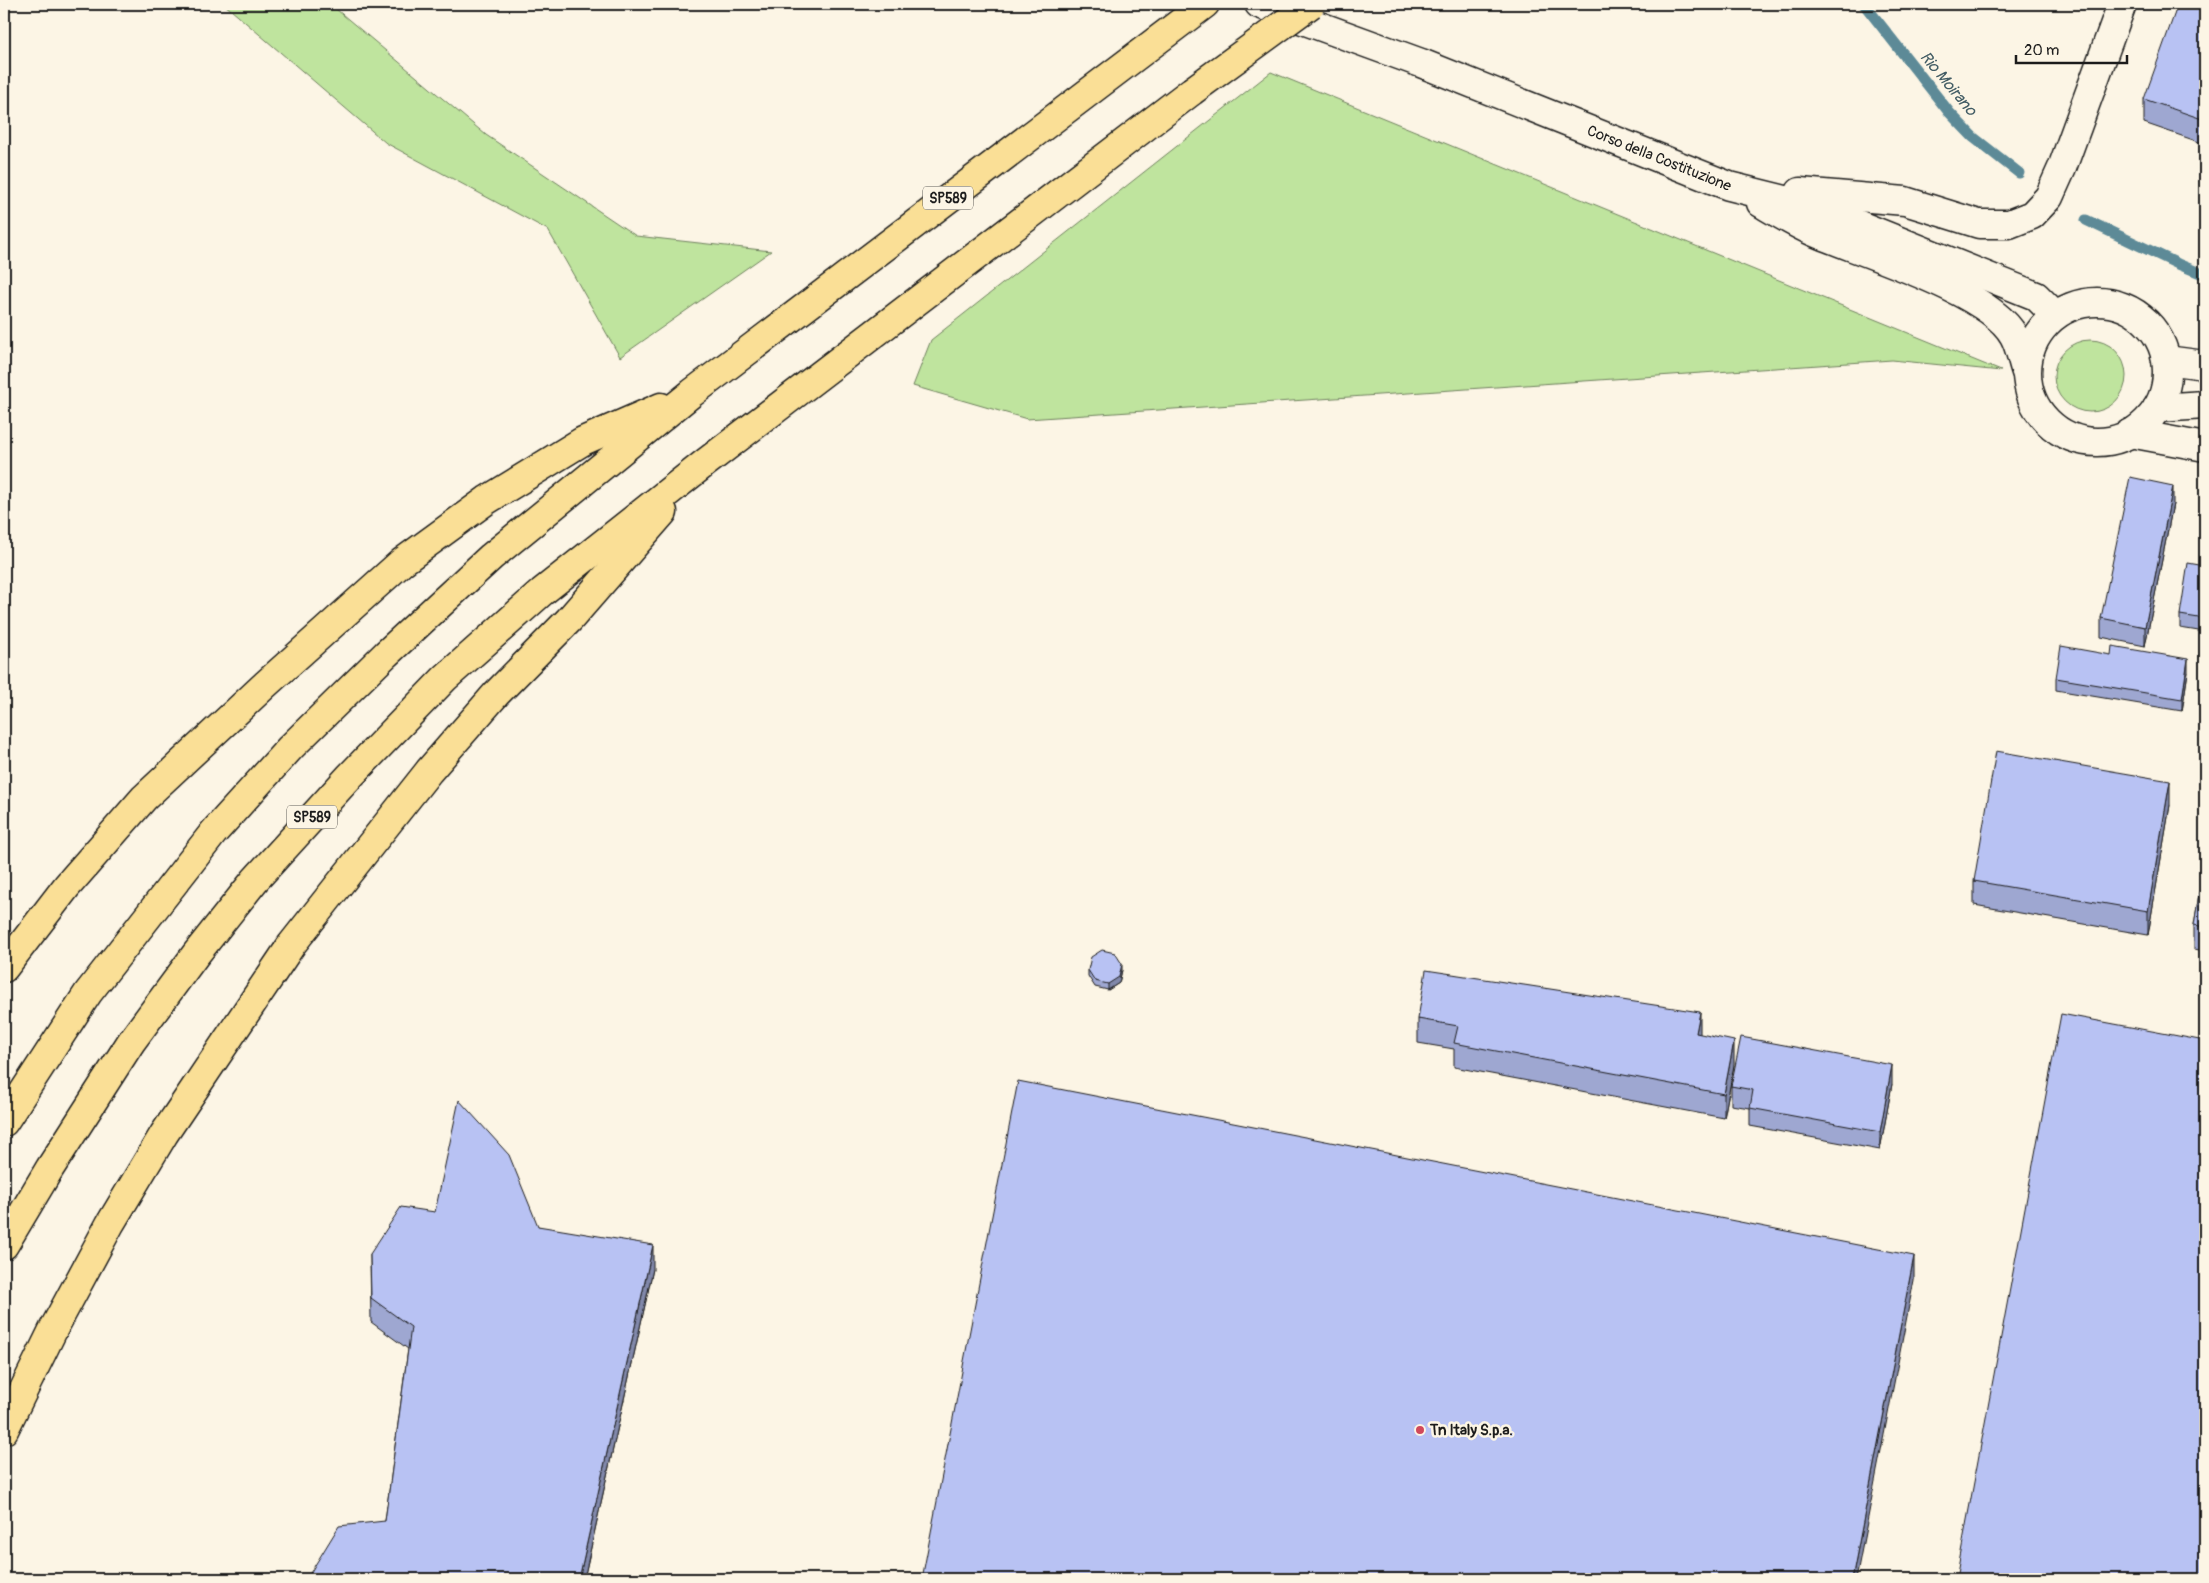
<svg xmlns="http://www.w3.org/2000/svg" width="2209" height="1583" viewBox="0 0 2209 1583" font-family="Pangolin,sans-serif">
	<rect width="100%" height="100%" fill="#fcf5e5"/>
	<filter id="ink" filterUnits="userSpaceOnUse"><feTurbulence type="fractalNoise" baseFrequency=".02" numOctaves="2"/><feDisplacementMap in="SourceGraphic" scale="10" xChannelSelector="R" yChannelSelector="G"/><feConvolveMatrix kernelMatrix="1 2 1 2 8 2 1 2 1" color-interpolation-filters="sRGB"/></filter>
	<g filter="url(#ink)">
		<g fill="#bfe49e" stroke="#6e805d">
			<path d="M 224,4 L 330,4 L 486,135 L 636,236 L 771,251 L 620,357 L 548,230 L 386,143 Z"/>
			<path d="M 1271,72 L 2001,371 L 1892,360 L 1027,419 L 913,386 L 931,340 Z"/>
			<circle cx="2090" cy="376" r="36"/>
		</g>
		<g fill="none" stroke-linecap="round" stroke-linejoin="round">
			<g stroke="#5d8a97" stroke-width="11">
				<path d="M 1864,4 L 1949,112 L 1973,137 L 2019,173"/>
				<path d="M 2086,220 L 2178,264 L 2205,275"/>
			</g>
			<g stroke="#1c1c1c" stroke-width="31">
				<g id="minor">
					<path id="s1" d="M 1259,4 L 1421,63 L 1729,186 L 1817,208 L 2036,296 L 2055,315"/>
					<path d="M 1800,192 L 1905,201 L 1979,224 L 2009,224 L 2032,215 L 2049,197 L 2062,168 L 2122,4"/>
					<path d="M 1761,203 C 1778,213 1796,224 1814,232 C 1863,253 1990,291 2014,336 C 2020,347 2022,361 2026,372"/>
					<circle cx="2097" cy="372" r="70"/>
					<path d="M 2166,360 L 2205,365"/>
					<path d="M 2157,408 L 2205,405"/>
					<path d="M 2130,433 L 2205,447"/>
				</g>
			</g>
			<g stroke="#1c1c1c" stroke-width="31">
				<g id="major">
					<path d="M 4,968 L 67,886 L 144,798 L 266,684 L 402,562 L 487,500 L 583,441 L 661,407"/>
					<path d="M 4,1122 L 88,993 L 214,832 L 290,748 L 386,654 L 491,557 L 692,393 L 1205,4"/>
					<path d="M 4,1245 L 50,1168 L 131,1042 L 196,954 L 255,880 L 350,776 L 445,678 L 542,592 L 705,463 L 1192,91"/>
					<path d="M 4,1430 L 54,1328 L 110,1224 L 164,1134 L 292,944 L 429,771 L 496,694 L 569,620 L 663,512"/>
				</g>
			</g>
			<use href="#minor" stroke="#fcf5e5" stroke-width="28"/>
			<use href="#major" stroke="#fadf96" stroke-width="28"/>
			<g stroke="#1c1c1c" stroke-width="31" stroke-linecap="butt">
				<path id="major-bridge" d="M 1192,91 L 1311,4"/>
			</g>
			<use href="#major-bridge" stroke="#fadf96" stroke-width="28"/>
		</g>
		<g fill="#9ea7d1" stroke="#1c1c1c">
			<path d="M 2205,4 L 2205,144 L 2144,123 L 2144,99 Z"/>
			<path d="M 2173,504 L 2145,646 L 2101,637 L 2101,618 Z"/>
			<path d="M 2205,566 L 2205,632 L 2180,628 L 2180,615 Z"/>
			<path d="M 2111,655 L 2188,672 L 2182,711 L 2056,690 L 2056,678 Z"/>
			<path d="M 2170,805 L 2148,935 L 1974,905 L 1974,881 Z"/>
			<path d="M 2205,857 L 2205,951 L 2194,949 L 2194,925 Z"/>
			<path d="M 1088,970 L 1122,970 L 1119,983 L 1108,990 L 1095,987 L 1088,976 Z"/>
			<path d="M 1418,1019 L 1700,1034 L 1734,1065 L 1724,1118 L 1454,1067 L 1454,1049 L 1418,1043 Z"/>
			<path d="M 1892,1084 L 1880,1150 L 1750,1126 L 1750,1108 L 1731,1105 L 1731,1086 Z"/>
			<path d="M 538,1226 L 653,1269 L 584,1579 L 309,1579 L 309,1575 L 385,1521 L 408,1349 L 371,1322 L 370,1254 Z"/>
		</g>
		<g fill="#8188aa" stroke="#1c1c1c">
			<path d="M 2173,486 L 2173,504 L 2145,646 L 2145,627 Z"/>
			<path d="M 2188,659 L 2188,672 L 2182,711 L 2182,699 Z"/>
			<path d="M 2170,781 L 2170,805 L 2148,935 L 2148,911 Z"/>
			<path d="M 1122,964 L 1122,970 L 1119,983 L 1108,990 L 1108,984 Z"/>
			<path d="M 1700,1012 L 1700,1036 L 1696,1033 Z"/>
			<path d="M 1734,1041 L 1734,1065 L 1724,1118 L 1724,1094 Z"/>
			<path d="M 1892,1065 L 1892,1084 L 1880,1150 L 1880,1132 Z"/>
			<path d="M 653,1245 L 653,1269 L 584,1579 L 579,1579 Z"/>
			<path d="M 1914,1256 L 1914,1280 L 1856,1579 L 1852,1579 Z"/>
		</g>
		<g fill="#b8c2f3" stroke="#1c1c1c">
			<path d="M 2178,4 L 2205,4 L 2205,120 L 2144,99 Z"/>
			<path d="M 2130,477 L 2173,486 L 2145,627 L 2101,618 Z"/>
			<path d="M 2188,563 L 2205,566 L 2205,619 L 2180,615 Z"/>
			<path d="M 2061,646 L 2111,655 L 2112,646 L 2188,659 L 2182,699 L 2056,678 Z"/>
			<path d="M 1996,751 L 2170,781 L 2148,911 L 1974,881 Z"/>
			<path d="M 2205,857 L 2205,927 L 2194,925 Z"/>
			<path d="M 1102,950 L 1115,953 L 1122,964 L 1119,977 L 1108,984 L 1095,981 L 1088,970 L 1091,957 Z"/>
			<path d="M 1426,970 L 1700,1012 L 1696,1033 L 1734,1041 L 1724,1094 L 1454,1043 L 1458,1026 L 1418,1019 Z"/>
			<path d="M 2061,1014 L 2205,1041 L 2205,1579 L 1956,1579 Z"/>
			<path d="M 1741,1037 L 1892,1065 L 1880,1132 L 1750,1108 L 1753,1090 L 1731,1086 Z"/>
			<path d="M 1018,1081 L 1914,1256 L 1852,1579 L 922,1579 Z"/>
			<path d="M 459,1100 L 509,1155 L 538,1226 L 653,1245 L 579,1579 L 310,1579 L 309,1575 L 339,1526 L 385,1521 L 411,1327 L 371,1298 L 370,1254 L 401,1207 L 435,1212 Z"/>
		</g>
	</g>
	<circle fill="#d1495b" stroke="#fcf5e5" stroke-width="2" cx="1420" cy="1430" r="5"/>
	<g text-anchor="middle" stroke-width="5" stroke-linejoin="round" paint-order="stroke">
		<g fill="#fcf5e5" stroke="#5f5d58" stroke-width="1">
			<rect x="923" y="186.5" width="50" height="23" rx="4"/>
			<rect x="287" y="805.5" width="50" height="23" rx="4"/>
		</g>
		<g font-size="14" font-weight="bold" fill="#1c1c1c">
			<text x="948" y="203">SP589</text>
			<text x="312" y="822">SP589</text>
		</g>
		<g font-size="15" fill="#1c1c1c" stroke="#fcf5e5">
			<text dy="5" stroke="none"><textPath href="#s1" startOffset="429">Corso della Costituzione</textPath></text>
		</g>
		<g font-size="15" font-weight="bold" fill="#1c1c1c" stroke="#fcf5e5" text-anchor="start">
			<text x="1430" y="1435">Tn Italy S.p.a.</text>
		</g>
		<g font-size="16" font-style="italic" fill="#425c64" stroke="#fcf5e5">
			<text transform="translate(1949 83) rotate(50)" y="6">Rio Moirano</text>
		</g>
	</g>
	<rect width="2209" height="1583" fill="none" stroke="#fcf5e5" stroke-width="20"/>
	<rect x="10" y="10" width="2189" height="1563" fill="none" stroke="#1c1c1c" stroke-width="2" filter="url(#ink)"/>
	<path d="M2016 55v8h111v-8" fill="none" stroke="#1c1c1c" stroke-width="2.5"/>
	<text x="2024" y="55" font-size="15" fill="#1c1c1c" stroke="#fcf5e5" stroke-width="4" paint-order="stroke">20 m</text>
</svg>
